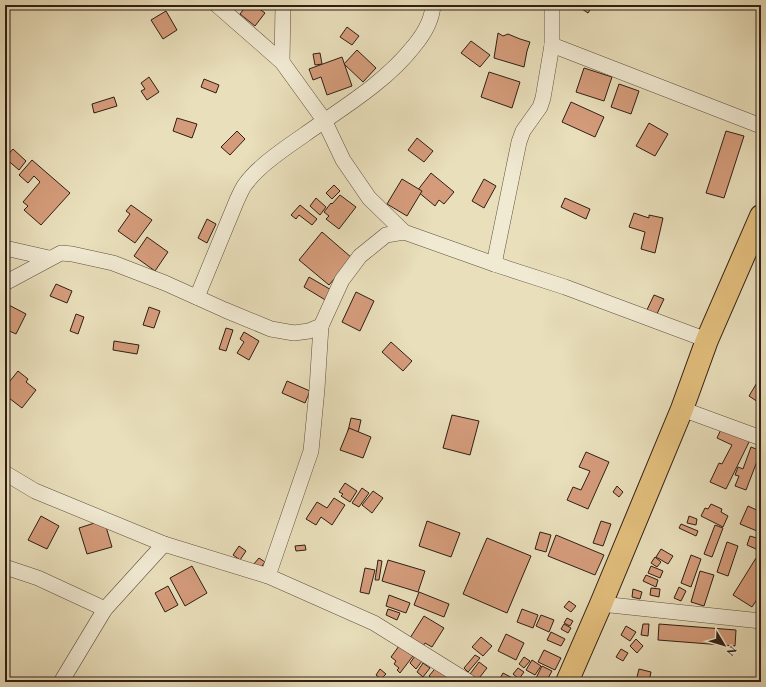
<svg xmlns="http://www.w3.org/2000/svg" width="766" height="687" viewBox="0 0 766 687" font-family="'EB Garamond',serif">
	<rect width="100%" height="100%" fill="#e9dfbb"/>
	<filter id="stains"><feTurbulence type="fractalNoise" baseFrequency=".005" numOctaves="4"/><feColorMatrix values="0 0 0 0 .2 0 0 0 0 .09 0 0 0 0 .02 0 0 0 .5 -.17"/></filter>
	<radialGradient id="worn" r=".72"><stop offset=".6" stop-color="#630" stop-opacity="0"/><stop offset="1" stop-color="#630" stop-opacity=".3"/></radialGradient>
	<g fill="#d59c7b" stroke="#2f1e14">
		<path d="M 247,5 L 254,5 L 265,13 L 255,26 L 240,14 Z"/>
		<path d="M 576,5 L 593,5 L 588,13 Z"/>
		<path d="M 166,11 L 177,30 L 163,39 L 151,20 Z"/>
		<path d="M 347,27 L 359,36 L 352,45 L 340,37 Z"/>
		<path d="M 498,33 L 503,36 L 508,34 L 520,39 L 530,42 L 527,51 L 524,67 L 494,58 Z"/>
		<path d="M 471,41 L 490,55 L 480,67 L 461,53 Z"/>
		<path d="M 357,50 L 376,68 L 363,82 L 344,64 Z"/>
		<path d="M 320,53 L 322,64 L 315,65 L 313,54 Z"/>
		<path d="M 342,57 L 352,86 L 327,95 L 321,77 L 313,80 L 309,69 Z"/>
		<path d="M 584,68 L 612,77 L 604,101 L 576,92 Z"/>
		<path d="M 489,72 L 520,82 L 512,108 L 481,97 Z"/>
		<path d="M 149,77 L 159,92 L 147,100 L 141,91 L 145,89 L 141,83 Z"/>
		<path d="M 204,79 L 219,85 L 216,93 L 201,87 Z"/>
		<path d="M 619,84 L 639,91 L 631,114 L 611,107 Z"/>
		<path d="M 114,97 L 117,106 L 94,113 L 92,104 Z"/>
		<path d="M 571,102 L 604,117 L 595,137 L 562,122 Z"/>
		<path d="M 177,118 L 197,124 L 192,138 L 173,131 Z"/>
		<path d="M 649,123 L 668,134 L 655,156 L 636,146 Z"/>
		<path d="M 237,131 L 245,139 L 230,155 L 221,147 Z"/>
		<path d="M 726,131 L 744,136 L 724,198 L 706,193 Z"/>
		<path d="M 417,138 L 433,151 L 424,162 L 408,150 Z"/>
		<path d="M 13,149 L 26,161 L 19,170 L 5,158 Z"/>
		<path d="M 32,160 L 70,193 L 41,225 L 24,210 L 28,206 L 23,202 L 40,182 L 34,176 L 28,183 L 19,175 Z"/>
		<path d="M 431,173 L 454,192 L 444,204 L 439,200 L 435,206 L 417,191 Z"/>
		<path d="M 402,179 L 422,191 L 407,216 L 387,204 Z"/>
		<path d="M 484,179 L 496,186 L 484,208 L 472,201 Z"/>
		<path d="M 334,185 L 340,191 L 332,199 L 326,193 Z"/>
		<path d="M 340,195 L 356,207 L 339,229 L 326,219 L 329,216 L 324,212 L 331,203 L 332,204 Z"/>
		<path d="M 316,198 L 326,207 L 320,215 L 310,206 Z"/>
		<path d="M 565,198 L 590,209 L 586,219 L 561,207 Z"/>
		<path d="M 131,205 L 152,220 L 135,243 L 118,231 L 130,214 L 126,211 Z"/>
		<path d="M 300,205 L 317,219 L 312,225 L 299,215 L 296,219 L 291,215 Z"/>
		<path d="M 634,213 L 649,218 L 649,215 L 663,218 L 655,253 L 641,249 L 645,232 L 629,227 Z"/>
		<path d="M 207,219 L 216,224 L 207,243 L 198,238 Z"/>
		<path d="M 322,232 L 352,258 L 329,285 L 299,260 Z"/>
		<path d="M 147,237 L 168,252 L 155,271 L 134,256 Z"/>
		<path d="M 309,277 L 333,291 L 327,301 L 304,287 Z"/>
		<path d="M 56,284 L 72,291 L 67,303 L 50,296 Z"/>
		<path d="M 356,292 L 374,301 L 360,331 L 342,322 Z"/>
		<path d="M 654,295 L 664,299 L 655,318 L 645,314 Z"/>
		<path d="M 5,303 L 26,314 L 16,334 L 5,329 Z"/>
		<path d="M 149,307 L 160,311 L 154,328 L 143,325 Z"/>
		<path d="M 76,314 L 84,317 L 78,334 L 70,331 Z"/>
		<path d="M 226,328 L 233,330 L 226,351 L 219,349 Z"/>
		<path d="M 244,332 L 259,341 L 249,360 L 237,353 L 244,342 L 240,339 Z"/>
		<path d="M 114,341 L 139,345 L 137,354 L 113,350 Z"/>
		<path d="M 391,342 L 412,361 L 403,371 L 382,352 Z"/>
		<path d="M 761,370 L 761,390 L 755,389 Z"/>
		<path d="M 18,371 L 28,379 L 26,382 L 36,390 L 22,408 L 5,395 L 5,379 L 6,378 L 10,381 Z"/>
		<path d="M 761,376 L 761,404 L 749,396 Z"/>
		<path d="M 287,381 L 310,391 L 305,403 L 282,393 Z"/>
		<path d="M 452,415 L 479,421 L 470,455 L 443,448 Z"/>
		<path d="M 351,418 L 361,420 L 358,433 L 348,431 Z"/>
		<path d="M 723,425 L 751,438 L 726,489 L 710,482 L 719,463 L 722,464 L 732,445 L 717,438 Z"/>
		<path d="M 349,428 L 371,437 L 363,458 L 340,450 Z"/>
		<path d="M 751,447 L 761,451 L 746,490 L 735,486 L 739,476 L 735,475 L 738,467 L 743,469 Z"/>
		<path d="M 586,452 L 609,462 L 588,509 L 567,500 L 573,487 L 581,490 L 590,471 L 579,467 Z"/>
		<path d="M 345,483 L 357,491 L 350,502 L 341,496 L 343,494 L 339,492 Z"/>
		<path d="M 617,486 L 623,492 L 619,497 L 613,492 Z"/>
		<path d="M 362,488 L 369,493 L 359,507 L 352,503 Z"/>
		<path d="M 373,491 L 383,498 L 372,513 L 362,505 Z"/>
		<path d="M 334,498 L 345,505 L 332,525 L 321,517 L 316,525 L 306,519 L 317,502 L 327,508 Z"/>
		<path d="M 711,504 L 722,509 L 721,512 L 728,516 L 723,527 L 701,516 L 705,508 L 708,509 Z"/>
		<path d="M 748,506 L 761,512 L 761,521 L 757,531 L 740,524 Z"/>
		<path d="M 41,516 L 59,526 L 47,549 L 28,540 Z"/>
		<path d="M 689,516 L 697,519 L 696,525 L 687,523 Z"/>
		<path d="M 104,520 L 112,547 L 87,554 L 79,528 Z"/>
		<path d="M 427,521 L 460,533 L 451,557 L 419,546 Z"/>
		<path d="M 601,521 L 611,524 L 603,546 L 593,543 Z"/>
		<path d="M 681,524 L 698,531 L 696,536 L 679,528 Z"/>
		<path d="M 715,525 L 723,528 L 712,557 L 704,554 Z"/>
		<path d="M 540,532 L 551,535 L 546,552 L 535,549 Z"/>
		<path d="M 556,535 L 604,555 L 595,575 L 548,556 Z"/>
		<path d="M 750,536 L 760,539 L 756,549 L 747,545 Z"/>
		<path d="M 487,538 L 531,556 L 507,613 L 463,594 Z"/>
		<path d="M 727,542 L 738,546 L 728,576 L 717,572 Z"/>
		<path d="M 305,545 L 306,550 L 296,551 L 295,546 Z"/>
		<path d="M 239,546 L 246,551 L 240,560 L 233,555 Z"/>
		<path d="M 661,549 L 673,556 L 668,564 L 656,557 Z"/>
		<path d="M 691,555 L 701,559 L 691,587 L 681,583 Z"/>
		<path d="M 655,557 L 661,562 L 657,567 L 651,563 Z"/>
		<path d="M 259,558 L 265,562 L 259,570 L 253,565 Z"/>
		<path d="M 756,558 L 761,561 L 761,593 L 752,607 L 733,595 Z"/>
		<path d="M 378,560 L 382,561 L 379,580 L 375,580 Z"/>
		<path d="M 388,560 L 425,571 L 418,592 L 382,581 Z"/>
		<path d="M 192,566 L 207,593 L 185,606 L 170,578 Z"/>
		<path d="M 651,566 L 663,571 L 660,578 L 648,573 Z"/>
		<path d="M 365,568 L 375,570 L 369,594 L 360,592 Z"/>
		<path d="M 700,571 L 714,575 L 704,606 L 691,602 Z"/>
		<path d="M 646,575 L 658,580 L 656,587 L 643,581 Z"/>
		<path d="M 168,586 L 178,605 L 165,612 L 155,593 Z"/>
		<path d="M 679,587 L 686,591 L 681,601 L 674,598 Z"/>
		<path d="M 651,588 L 660,589 L 659,597 L 650,595 Z"/>
		<path d="M 633,589 L 642,592 L 640,599 L 632,597 Z"/>
		<path d="M 419,592 L 449,604 L 444,617 L 414,605 Z"/>
		<path d="M 389,595 L 410,603 L 406,613 L 386,606 Z"/>
		<path d="M 569,601 L 576,606 L 571,612 L 564,607 Z"/>
		<path d="M 388,609 L 400,613 L 397,620 L 386,615 Z"/>
		<path d="M 522,609 L 538,615 L 533,628 L 517,622 Z"/>
		<path d="M 541,615 L 554,620 L 549,632 L 536,626 Z"/>
		<path d="M 424,616 L 444,628 L 432,647 L 425,643 L 423,646 L 410,638 Z"/>
		<path d="M 567,618 L 573,621 L 570,626 L 564,623 Z"/>
		<path d="M 564,624 L 571,628 L 568,633 L 561,629 Z"/>
		<path d="M 643,624 L 649,624 L 648,636 L 641,635 Z"/>
		<path d="M 659,624 L 736,630 L 735,646 L 658,640 Z"/>
		<path d="M 626,626 L 636,632 L 630,641 L 621,635 Z"/>
		<path d="M 551,632 L 565,639 L 561,646 L 547,640 Z"/>
		<path d="M 506,634 L 524,643 L 516,660 L 498,651 Z"/>
		<path d="M 481,637 L 492,646 L 483,656 L 472,647 Z"/>
		<path d="M 636,639 L 643,646 L 637,653 L 630,646 Z"/>
		<path d="M 399,646 L 413,656 L 400,673 L 397,670 L 399,668 L 394,664 L 396,661 L 391,657 Z"/>
		<path d="M 621,649 L 628,653 L 623,661 L 616,657 Z"/>
		<path d="M 544,650 L 561,658 L 555,670 L 538,662 Z"/>
		<path d="M 475,655 L 480,658 L 468,672 L 464,668 Z"/>
		<path d="M 415,656 L 422,661 L 416,669 L 410,663 Z"/>
		<path d="M 524,657 L 530,661 L 524,668 L 519,664 Z"/>
		<path d="M 532,660 L 541,666 L 535,675 L 526,670 Z"/>
		<path d="M 479,662 L 487,668 L 476,682 L 467,678 Z"/>
		<path d="M 423,663 L 430,668 L 423,677 L 417,672 Z"/>
		<path d="M 438,665 L 453,678 L 450,682 L 436,682 L 429,676 Z"/>
		<path d="M 542,666 L 552,671 L 546,682 L 534,682 Z"/>
		<path d="M 518,668 L 524,672 L 519,679 L 513,674 Z"/>
		<path d="M 380,669 L 386,674 L 381,679 L 376,675 Z"/>
		<path d="M 639,669 L 651,672 L 649,682 L 636,681 Z"/>
		<path d="M 503,673 L 520,682 L 498,682 Z"/>
	</g>
	<g fill="none" stroke-linecap="round" stroke-linejoin="round">
		<g stroke="#5e4e3e" stroke-width="16">
			<g id="minor">
				<path d="M 217,5 L 282,62 L 324,120 L 343,160 L 369,198 L 404,232"/>
				<path d="M 552,45 L 761,126"/>
				<path d="M 282,62 L 283,5"/>
				<path d="M 5,248 L 49,258"/>
				<path d="M 494,264 L 519,142 L 523,131 L 540,107 L 543,98 L 552,45 L 552,5"/>
				<path d="M 5,283 L 61,253 L 72,254 L 113,263 L 165,283 L 225,310 L 271,329 L 294,333 L 309,331 L 321,326 L 342,280 L 360,256 L 386,235 L 404,232 L 494,264 L 565,287 L 707,340"/>
				<path d="M 197,297 L 237,200 C 239,196 241,191 244,186 C 258,166 284,149 304,135 C 342,108 385,83 414,46 C 424,34 432,21 433,5"/>
				<path d="M 682,409 L 761,438"/>
				<path d="M 5,473 L 35,491 L 164,544 L 268,576 L 374,623 L 469,682"/>
				<path d="M 5,567 L 38,578 L 105,609"/>
				<path d="M 268,576 L 311,451 L 317,389 L 321,326"/>
				<path d="M 601,604 L 761,621"/>
				<path d="M 61,682 L 105,609 L 164,544"/>
			</g>
		</g>
		<g stroke="#2f1e14" stroke-width="24">
			<path id="primary" d="M 567,682 L 601,604 L 682,409 L 707,340 L 761,216"/>
		</g>
		<use href="#minor" stroke="#f1ead3" stroke-width="15"/>
		<use href="#primary" stroke="#e4c07e" stroke-width="22"/>
	</g>
	<rect width="766" height="687" fill="none" stroke="#e9dfbb" stroke-width="20"/>
	<rect x="6" y="6" width="754" height="675" fill="none" stroke="#2f1e14" stroke-width="2"/>
	<rect x="10" y="10" width="746" height="667" fill="none" stroke="#2f1e14"/>
	<g transform="translate(724 645) rotate(128)" stroke="#f1ead3" stroke-width="3" paint-order="stroke">
	<path d="M0-3L7 15L0 10L-7 15Z" fill="#2f1e14"/>
	<text y="-6" font-size="11" font-weight="bold" text-anchor="middle" fill="#2f1e14">N</text>
	</g>
	<rect width="100%" height="100%" filter="url(#stains)"/>
	<rect width="100%" height="100%" fill="url(#worn)"/>
</svg>
